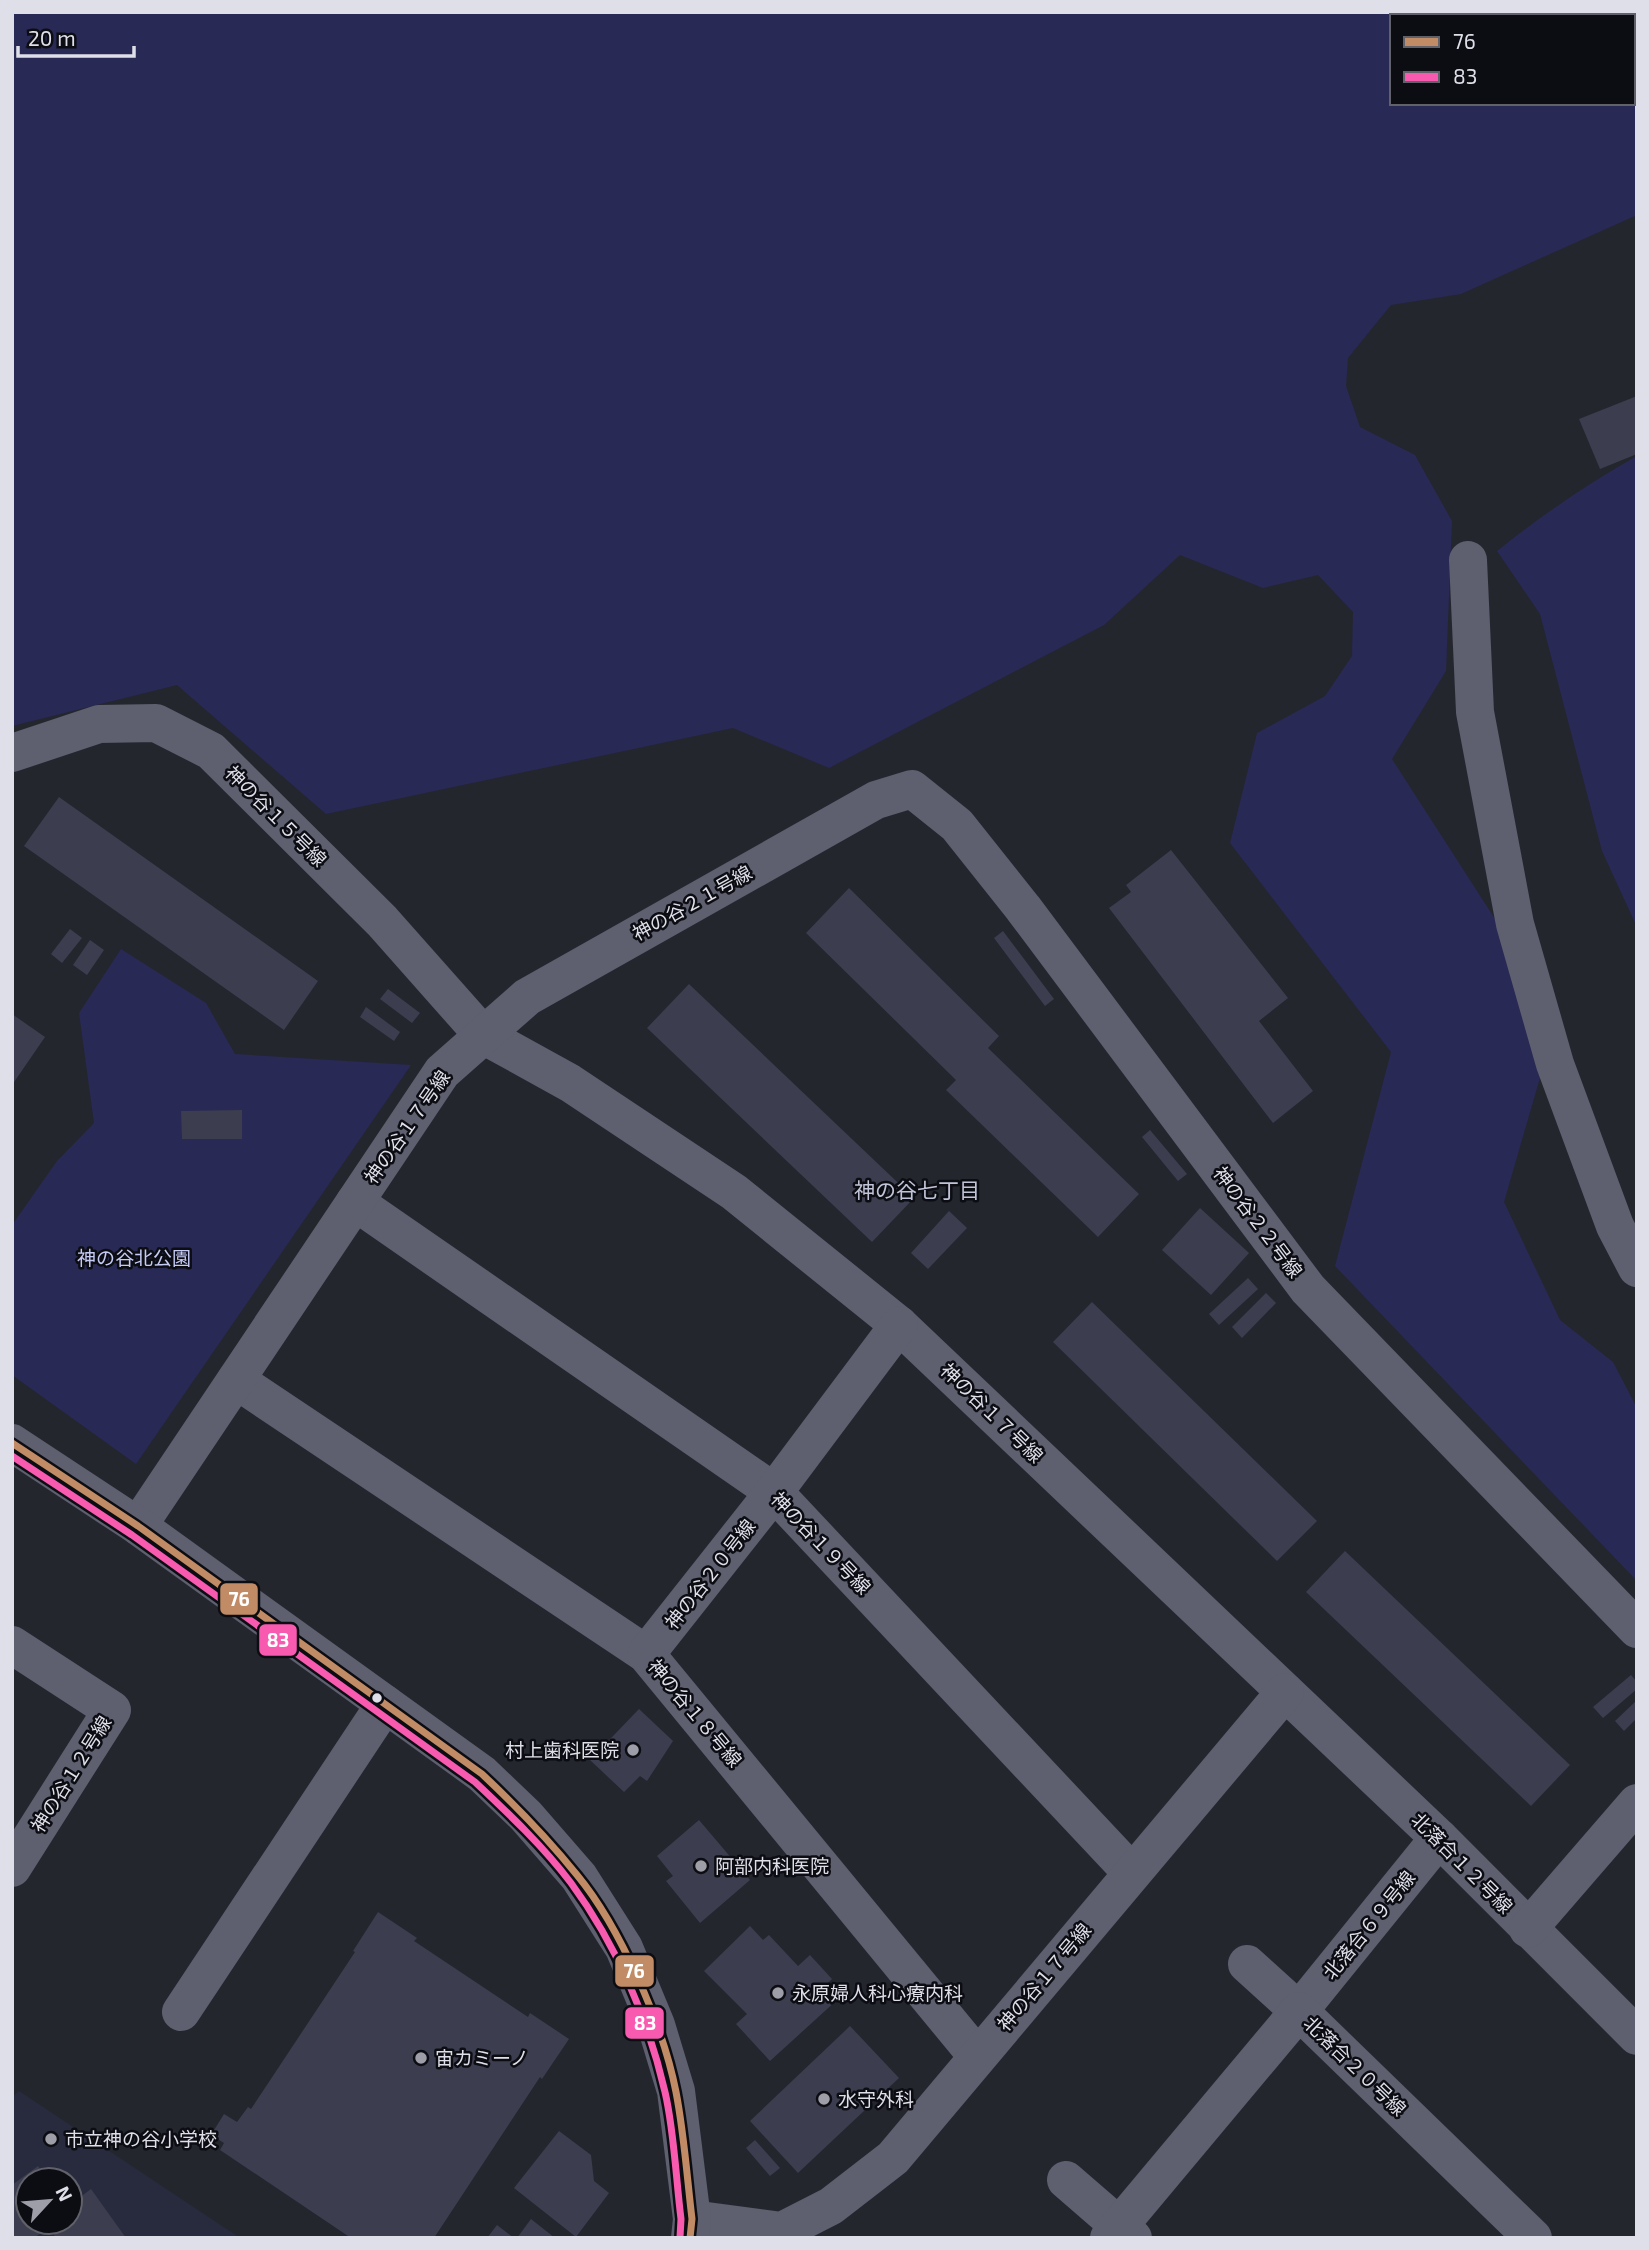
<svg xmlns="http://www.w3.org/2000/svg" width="1649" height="2250" viewBox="0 0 1649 2250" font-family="'Exo 2','Noto Sans JP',sans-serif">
	<rect width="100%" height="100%" fill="#24262e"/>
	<path fill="#282b3e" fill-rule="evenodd" d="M 19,2091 L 240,2238 L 12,2238 L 12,2097 ZM 28,2180 L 70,2180 L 70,2222 L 28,2222 Z"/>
	<g fill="#282955" fill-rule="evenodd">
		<path d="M 12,12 L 1637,12 L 1637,215 L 1461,294 L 1391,305 L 1348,358 L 1346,386 L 1360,427 L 1415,455 L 1452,521 L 1446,671 L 1392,759 L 1497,922 L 1546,1057 L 1504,1202 L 1560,1320 L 1613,1362 L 1637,1408 L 1637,1581 L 1335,1266 L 1391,1052 L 1230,843 L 1257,733 L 1325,696 L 1352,656 L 1353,612 L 1318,575 L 1263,588 L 1180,555 L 1104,625 L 829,768 L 733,728 L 326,814 L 177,685 L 12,726 ZM 1392,16 L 1633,16 L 1633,103 L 1392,103 Z"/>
		<path d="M 1637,456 L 1637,927 L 1602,851 L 1540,614 L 1497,551 C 1542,515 1587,484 1637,456 Z"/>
		<path d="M 121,949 L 206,1003 L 235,1054 L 411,1065 L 136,1464 L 12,1375 L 12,1225 L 57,1161 L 94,1123 L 79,1013 Z"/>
	</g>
	<g fill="#3c3d4e">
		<path d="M 1637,396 L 1637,454 L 1600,469 L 1579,419 Z"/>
		<path d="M 59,797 L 318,981 L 284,1030 L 24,846 Z"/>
		<path d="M 1171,850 L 1288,998 L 1259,1021 L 1313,1091 L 1273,1123 L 1109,908 L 1131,892 L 1126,885 Z"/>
		<path d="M 849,888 L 999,1036 L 988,1048 L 1139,1194 L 1098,1237 L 946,1090 L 956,1080 L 806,933 Z"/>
		<path d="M 70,929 L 82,938 L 62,963 L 51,954 Z"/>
		<path d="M 1003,931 L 1054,999 L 1045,1006 L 994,938 Z"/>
		<path d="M 90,940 L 104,950 L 87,975 L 73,965 Z"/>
		<path d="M 689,984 L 914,1198 L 872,1242 L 647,1028 Z"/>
		<path d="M 388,989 L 420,1013 L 412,1023 L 380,999 Z"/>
		<path d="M 366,1007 L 400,1032 L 394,1041 L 360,1017 Z"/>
		<path d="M 12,1014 L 45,1037 L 12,1085 Z"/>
		<path d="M 242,1110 L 242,1139 L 182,1139 L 181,1111 Z"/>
		<path d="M 1150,1130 L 1187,1174 L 1178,1181 L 1142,1137 Z"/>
		<path d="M 1200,1208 L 1249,1253 L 1211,1295 L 1162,1250 Z"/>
		<path d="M 949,1211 L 967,1228 L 928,1269 L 911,1253 Z"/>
		<path d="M 1248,1278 L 1258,1289 L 1219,1325 L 1209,1314 Z"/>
		<path d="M 1266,1293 L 1276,1303 L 1242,1338 L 1232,1327 Z"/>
		<path d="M 1092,1302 L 1317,1521 L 1277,1561 L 1053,1342 Z"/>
		<path d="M 1345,1551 L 1570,1765 L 1531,1806 L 1306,1592 Z"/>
		<path d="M 1631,1675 L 1637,1682 L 1637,1689 L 1603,1718 L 1593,1707 Z"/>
		<path d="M 1637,1700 L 1637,1718 L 1624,1731 L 1615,1721 Z"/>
		<path d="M 639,1709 L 673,1741 L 647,1781 L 640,1776 L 624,1792 L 590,1760 Z"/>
		<path d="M 699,1820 L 750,1880 L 700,1923 L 666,1881 L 673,1876 L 657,1856 Z"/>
		<path d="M 378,1912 L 417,1938 L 414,1941 L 528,2017 L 530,2013 L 569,2039 L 542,2079 L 540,2077 L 434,2238 L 351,2238 L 220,2150 L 224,2143 L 211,2135 L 224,2114 L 237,2122 L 248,2107 L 251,2109 L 355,1952 L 353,1951 Z"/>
		<path d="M 750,1926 L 763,1940 L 769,1935 L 798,1966 L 810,1955 L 832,1979 L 824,1987 L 837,2000 L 770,2061 L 736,2024 L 747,2014 L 704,1971 Z"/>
		<path d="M 850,2026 L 899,2078 L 798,2173 L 750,2121 Z"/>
		<path d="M 559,2131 L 591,2155 L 594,2181 L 609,2193 L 576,2237 L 514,2188 Z"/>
		<path d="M 755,2140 L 780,2168 L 770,2176 L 746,2148 Z"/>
		<path d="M 38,2166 L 48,2180 L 28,2180 L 28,2222 L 70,2222 L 70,2205 L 91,2189 L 126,2238 L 56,2238 L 49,2227 L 34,2238 L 12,2238 L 12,2185 Z"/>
		<path d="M 531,2219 L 555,2238 L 517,2238 Z"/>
		<path d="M 497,2225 L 514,2238 L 487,2238 Z"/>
	</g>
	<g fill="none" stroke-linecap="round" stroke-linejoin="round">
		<g stroke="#5e5f6f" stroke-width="38">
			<path d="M 1468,560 L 1475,712 L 1515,924 L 1555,1064 L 1615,1226 L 1637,1268"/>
			<path d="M 12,753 L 99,724 L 156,723 L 211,751 L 382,921 L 483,1035 L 570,1083 L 734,1192 L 899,1325 L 1439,1838 L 1637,2036"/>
			<path d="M 355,1202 L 774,1492 L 1132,1873"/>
			<path d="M 236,1380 L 646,1654 L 977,2056"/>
			<path d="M 138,1526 L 442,1072 L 527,997 L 876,800 L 912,789 L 957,825 L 1023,908 L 1308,1289 L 1637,1629"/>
			<path d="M 12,1645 L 112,1710 L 12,1868"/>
			<path d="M 646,1654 L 774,1492 L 899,1325"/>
			<path d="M 1528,1929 L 1637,1803"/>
			<path d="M 1247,1964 L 1299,2011 L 1439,1838"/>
			<path d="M 181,2012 L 385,1704"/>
			<path d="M 1066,2180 L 1133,2238"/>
			<path d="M 692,2219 L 782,2231 L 831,2206 L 893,2158 L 1285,1692"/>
			<path d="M 1109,2238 L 1299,2011 L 1533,2238"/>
		</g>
		<path stroke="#5e5f6f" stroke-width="38" d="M 12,1443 L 138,1526 L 482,1774 L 526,1816 L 579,1877 L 624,1948 L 656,2025 L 676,2091 L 692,2219 L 690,2238"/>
		<g stroke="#0c0d13" stroke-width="12">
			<path id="bus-1" d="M 12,1443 L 138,1526 L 482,1774 C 516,1806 548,1839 577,1875 C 620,1927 663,2025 676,2092 C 684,2133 687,2177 692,2219 L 690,2238"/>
		</g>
		<g stroke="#0c0d13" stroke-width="12">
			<path id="bus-2" d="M 12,1456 L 132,1535 L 475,1782 C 509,1814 543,1846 571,1883 C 616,1944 648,2018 665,2092 C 674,2130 676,2179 681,2219 L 680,2237"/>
		</g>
		<use href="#bus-1" stroke="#c18c65" stroke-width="7"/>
		<use href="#bus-2" stroke="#f75aaf" stroke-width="7"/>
	</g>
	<circle fill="#dedfe9" stroke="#0c0d13" stroke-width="2.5" cx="377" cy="1698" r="6"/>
	<g fill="#9d9ea8" stroke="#0c0d13" stroke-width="2.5">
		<circle cx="633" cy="1750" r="7"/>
		<circle cx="701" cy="1866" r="7"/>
		<circle cx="778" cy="1993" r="7"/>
		<circle cx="421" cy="2058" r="7"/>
		<circle cx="824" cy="2099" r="7"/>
		<circle cx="51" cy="2139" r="7"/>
	</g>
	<g text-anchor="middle" stroke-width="5" stroke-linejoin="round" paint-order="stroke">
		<g font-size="19" fill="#dedfe9" stroke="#0c0d13">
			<text transform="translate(276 816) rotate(45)" y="7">神の谷１５号線</text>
			<text transform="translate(692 903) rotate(-29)" y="7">神の谷２１号線</text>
			<text transform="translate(407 1127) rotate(-55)" y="7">神の谷１７号線</text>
			<text transform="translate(1258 1222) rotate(53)" y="7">神の谷２２号線</text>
			<text transform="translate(992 1413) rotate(44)" y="7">神の谷１７号線</text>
			<text transform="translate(821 1543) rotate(46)" y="7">神の谷１９号線</text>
			<text transform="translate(710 1574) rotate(-52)" y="7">神の谷２０号線</text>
			<text transform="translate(695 1713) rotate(50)" y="7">神の谷１８号線</text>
			<text transform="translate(71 1774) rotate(-58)" y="7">神の谷１２号線</text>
			<text transform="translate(1462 1863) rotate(45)" y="7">北落合１２号線</text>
			<text transform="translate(1369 1925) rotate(-51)" y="7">北落合６９号線</text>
			<text transform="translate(1044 1977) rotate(-50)" y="7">神の谷１７号線</text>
			<text transform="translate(1355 2066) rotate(44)" y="7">北落合２０号線</text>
		</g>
		<g font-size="19" fill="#c5cbf5" stroke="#0c0d13">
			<text x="134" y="1265">神の谷北公園</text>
		</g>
		<g font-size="19" fill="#dedfe9" stroke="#0c0d13" text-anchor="start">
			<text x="619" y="1757" text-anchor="end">村上歯科医院</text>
			<text x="715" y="1873">阿部内科医院</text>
			<text x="792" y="2000">永原婦人科心療内科</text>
			<text x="435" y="2065">宙カミーノ</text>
			<text x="838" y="2106">水守外科</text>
			<text x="65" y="2146">市立神の谷小学校</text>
		</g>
		<g font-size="21" fill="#c1c3d7" stroke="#0c0d13">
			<text x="917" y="1198">神の谷七丁目</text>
		</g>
	</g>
	<g stroke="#0c0d13" stroke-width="2.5">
		<rect x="219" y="1582" width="40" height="34" rx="7" fill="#c18c65"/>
		<rect x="258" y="1623" width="40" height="34" rx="7" fill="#f75aaf"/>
		<rect x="614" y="1954" width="41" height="34" rx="7" fill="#c18c65"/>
		<rect x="624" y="2006" width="41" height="34" rx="7" fill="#f75aaf"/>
	</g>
	<g font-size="19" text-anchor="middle" font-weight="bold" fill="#fff">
		<text x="239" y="1606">76</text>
		<text x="278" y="1647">83</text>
		<text x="634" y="1978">76</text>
		<text x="645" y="2030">83</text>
	</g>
	<rect width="1649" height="2250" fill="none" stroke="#dedfe9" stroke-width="28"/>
	<rect x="1390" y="14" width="245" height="91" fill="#0c0d13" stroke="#606169" stroke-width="2"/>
	<rect x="1404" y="37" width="35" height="10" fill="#c18c65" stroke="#606169" stroke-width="2"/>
	<text x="1453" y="49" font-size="21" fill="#dedfe9">76</text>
	<rect x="1404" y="72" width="35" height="10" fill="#f75aaf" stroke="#606169" stroke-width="2"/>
	<text x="1453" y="84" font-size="21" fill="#dedfe9">83</text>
	<g transform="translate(49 2201) rotate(64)"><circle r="33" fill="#0c0d13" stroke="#606169" stroke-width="2"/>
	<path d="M0-5L12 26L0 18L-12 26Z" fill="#9d9ea8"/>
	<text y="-10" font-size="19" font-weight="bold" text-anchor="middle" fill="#dedfe9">N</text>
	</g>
	<path d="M18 46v10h116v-10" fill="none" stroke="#dedfe9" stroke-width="3.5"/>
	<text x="28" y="46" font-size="21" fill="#dedfe9" stroke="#0c0d13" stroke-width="5" paint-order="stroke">20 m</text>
</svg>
